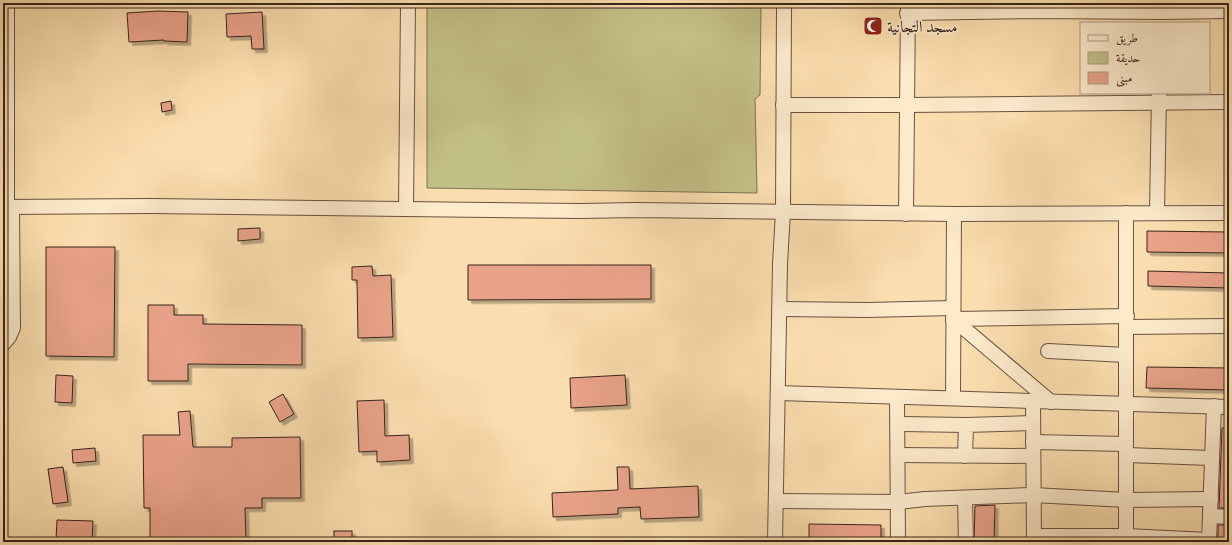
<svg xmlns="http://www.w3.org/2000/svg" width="1232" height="545" viewBox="0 0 1232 545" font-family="'IM FELL English',Amiri,serif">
	<defs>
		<filter id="shadow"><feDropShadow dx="3.5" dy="3.5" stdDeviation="0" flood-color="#0004"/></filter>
	</defs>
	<rect width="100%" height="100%" fill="#fbdeaf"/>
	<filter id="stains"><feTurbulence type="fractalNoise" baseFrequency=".005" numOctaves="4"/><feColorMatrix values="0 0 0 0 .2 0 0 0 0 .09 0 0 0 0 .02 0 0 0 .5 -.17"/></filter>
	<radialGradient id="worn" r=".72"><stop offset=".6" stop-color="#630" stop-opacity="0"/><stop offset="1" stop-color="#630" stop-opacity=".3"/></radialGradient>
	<path fill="#c3c087" stroke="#7d7252" d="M 427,3 L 761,3 L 760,95 L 755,99 L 757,193 L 427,188 Z"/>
	<g fill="#eaa38a" stroke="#37241c" filter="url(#shadow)">
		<path d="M 158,11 L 188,12 L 187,42 L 164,41 L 164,40 L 129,42 L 127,13 Z"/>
		<path d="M 262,12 L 264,49 L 252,49 L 251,36 L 227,37 L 226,14 Z"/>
		<path d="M 171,101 L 172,110 L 162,112 L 161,103 Z"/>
		<path d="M 260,228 L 260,239 L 238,241 L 238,229 Z"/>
		<path d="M 1147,231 L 1229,232 L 1229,253 L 1147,252 Z"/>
		<path d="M 46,247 L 115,247 L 114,357 L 46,356 Z"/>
		<path d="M 468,265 L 651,265 L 651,299 L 468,300 Z"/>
		<path d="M 372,266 L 373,276 L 391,275 L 393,337 L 358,338 L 357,280 L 352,280 L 352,267 Z"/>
		<path d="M 1148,271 L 1229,273 L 1229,288 L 1148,286 Z"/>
		<path d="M 148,305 L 174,305 L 174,315 L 203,315 L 203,324 L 302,325 L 302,365 L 188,364 L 188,381 L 148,381 Z"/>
		<path d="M 1147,367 L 1229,368 L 1229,390 L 1146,388 Z"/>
		<path d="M 56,375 L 73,376 L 72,403 L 55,402 Z"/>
		<path d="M 625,375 L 627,405 L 571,408 L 570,378 Z"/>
		<path d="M 283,394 L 294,414 L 280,422 L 269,402 Z"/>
		<path d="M 384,400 L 385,436 L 409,435 L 410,460 L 377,462 L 377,451 L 359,452 L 357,401 Z"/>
		<path d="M 190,411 L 193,447 L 232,447 L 232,438 L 300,437 L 301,498 L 262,498 L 262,508 L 245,508 L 246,542 L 150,542 L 150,508 L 144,508 L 143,435 L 180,435 L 178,412 Z"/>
		<path d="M 1222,428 L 1229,428 L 1229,508 L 1219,508 Z"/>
		<path d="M 95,448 L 96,461 L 73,463 L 72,450 Z"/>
		<path d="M 63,467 L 68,502 L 53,504 L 48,469 Z"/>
		<path d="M 617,467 L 629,467 L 630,489 L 698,486 L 699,517 L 641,519 L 640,507 L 618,508 L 618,514 L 553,517 L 552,493 L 618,490 Z"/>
		<path d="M 995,505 L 994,542 L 974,542 L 975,506 Z"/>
		<path d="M 57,520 L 93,521 L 92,542 L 56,540 Z"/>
		<path d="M 809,524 L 881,525 L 881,542 L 809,542 Z"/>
		<rect x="1218" y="525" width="11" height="17"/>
		<rect x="334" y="531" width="18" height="11"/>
	</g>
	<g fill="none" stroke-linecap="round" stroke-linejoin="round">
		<g stroke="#685241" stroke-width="16">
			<g id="street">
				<path d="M 907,13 L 1038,11 L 1161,12 L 1229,11"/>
				<path d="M 783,105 L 907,105 L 1229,102"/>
				<path d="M 3,207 L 150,206 L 581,211 L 635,210 L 954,214 L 1229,213"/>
				<path d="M 7,207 L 7,3"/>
				<path d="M 406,208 L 408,3"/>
				<path d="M 1157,213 L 1159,93"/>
				<path d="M 906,214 L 908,3"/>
				<path d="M 780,309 L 867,310 L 953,308"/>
				<path d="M 953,319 L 1127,316"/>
				<path d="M 953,319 L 1051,402"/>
				<path d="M 1127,327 L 1229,326"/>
				<path d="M 3,344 L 9,337 L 13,328 L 12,207"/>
				<path d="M 1048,351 L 1126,355"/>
				<path d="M 778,393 L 1229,407"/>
				<path d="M 897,397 L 898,542"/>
				<path d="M 953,398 L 954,214"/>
				<path d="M 1033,401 L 1034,542"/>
				<path d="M 902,424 L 966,425"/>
				<path d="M 1033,442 L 1126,444"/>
				<path d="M 898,455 L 1033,456"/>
				<path d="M 1126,455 L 1212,458"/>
				<path d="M 965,456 L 966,425 L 1033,423"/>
				<path d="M 965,498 L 966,542"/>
				<path d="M 776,501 L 898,502 L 925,499 L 1033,495 L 1126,500 L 1211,499"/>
				<path d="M 1210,516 L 1229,517"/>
				<path d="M 1034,536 L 1126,536 L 1209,540"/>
				<path d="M 775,542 L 780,264 L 783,212 L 784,3"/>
				<path d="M 1126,542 L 1126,213"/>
				<path d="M 1209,542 L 1214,406"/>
			</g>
		</g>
		<use href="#street" stroke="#fceacb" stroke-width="14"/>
	</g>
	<defs>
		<g id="mosque-square" transform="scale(1)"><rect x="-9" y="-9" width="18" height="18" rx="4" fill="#8f2418" stroke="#fceacb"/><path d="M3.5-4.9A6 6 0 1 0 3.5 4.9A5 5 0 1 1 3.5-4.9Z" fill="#fff"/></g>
	</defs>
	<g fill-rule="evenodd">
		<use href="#mosque-square" x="873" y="26"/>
	</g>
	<g text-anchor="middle" stroke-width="3.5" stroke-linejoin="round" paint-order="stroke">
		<g font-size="16" fill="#37241c" stroke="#fceacb" text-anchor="start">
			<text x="887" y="32">مسجد التجانية</text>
		</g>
	</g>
	<rect width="1232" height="545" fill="none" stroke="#fbdeaf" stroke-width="16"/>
	<rect x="4" y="4" width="1224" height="537" fill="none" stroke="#37241c" stroke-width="2"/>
	<rect x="8" y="8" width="1216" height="529" fill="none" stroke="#37241c"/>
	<rect x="1080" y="22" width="130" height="72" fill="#fceacb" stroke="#ad9b85"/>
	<rect x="1088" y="35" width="20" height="6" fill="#fceacb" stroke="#ad9b85"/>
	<text x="1116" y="42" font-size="12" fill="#37241c">طريق</text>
	<rect x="1088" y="52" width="20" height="12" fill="#c3c087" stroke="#ad9b85"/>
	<text x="1116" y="62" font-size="12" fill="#37241c">حديقة</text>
	<rect x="1088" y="72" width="20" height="12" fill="#eaa38a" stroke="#ad9b85"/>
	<text x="1116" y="82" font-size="12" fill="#37241c">مبنى</text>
	<rect width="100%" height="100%" filter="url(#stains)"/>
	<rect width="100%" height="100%" fill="url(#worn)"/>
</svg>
